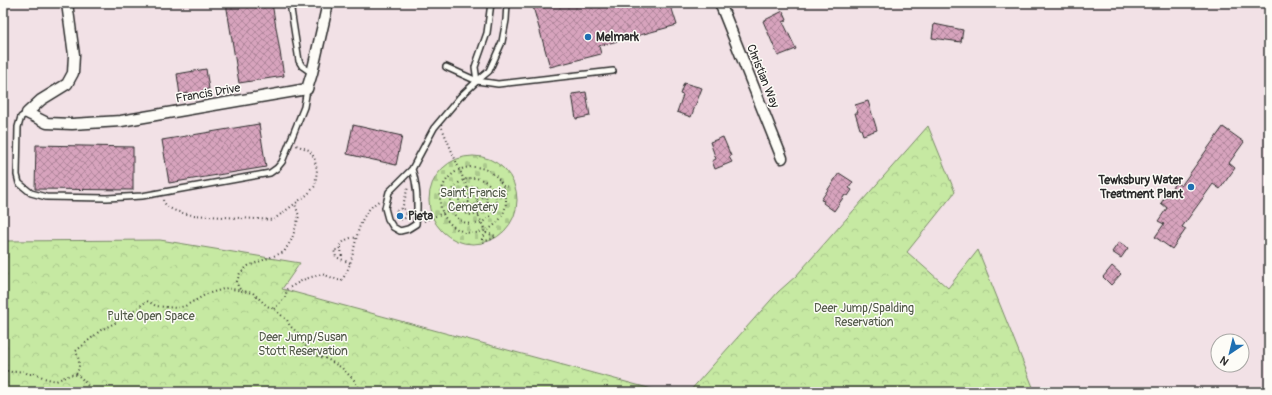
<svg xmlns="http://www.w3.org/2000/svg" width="1272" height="395" viewBox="0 0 1272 395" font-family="Pangolin,sans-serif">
	<defs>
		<pattern id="cemetery-stones" width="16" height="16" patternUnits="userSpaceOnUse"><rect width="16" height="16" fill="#c6e9a2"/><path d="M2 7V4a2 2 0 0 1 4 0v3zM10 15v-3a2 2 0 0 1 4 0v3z" fill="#aac88c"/></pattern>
		<pattern id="park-crowns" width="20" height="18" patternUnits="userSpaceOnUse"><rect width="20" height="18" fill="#c6e9a2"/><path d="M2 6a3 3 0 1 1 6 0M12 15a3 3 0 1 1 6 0" fill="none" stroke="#aac88c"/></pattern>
		<pattern id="building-cross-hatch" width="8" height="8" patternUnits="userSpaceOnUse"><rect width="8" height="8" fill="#d7a3bd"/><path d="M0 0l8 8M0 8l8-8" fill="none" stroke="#af859a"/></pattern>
	</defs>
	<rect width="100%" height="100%" fill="#f2e1e6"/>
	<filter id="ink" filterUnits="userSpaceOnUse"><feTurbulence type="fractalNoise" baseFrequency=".025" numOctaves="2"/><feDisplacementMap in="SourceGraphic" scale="8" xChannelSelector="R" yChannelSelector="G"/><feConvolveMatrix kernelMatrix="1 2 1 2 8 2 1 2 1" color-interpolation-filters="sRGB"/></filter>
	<g filter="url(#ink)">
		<circle fill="url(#cemetery-stones)" stroke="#788a66" cx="473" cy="200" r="44"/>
		<g fill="url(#park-crowns)" stroke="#788a66">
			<path d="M 928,126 L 955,192 L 907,252 L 948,288 L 978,250 L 1035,392 L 689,392 L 778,292 L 796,276 Z"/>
			<path d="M 160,240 L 300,263 L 282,289 L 663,392 L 3,392 L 3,241 Z"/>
		</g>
		<g fill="url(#building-cross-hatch)" stroke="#2b2b2b">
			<path d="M 226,3 L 272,3 L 284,76 L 239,83 Z"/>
			<path d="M 532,3 L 670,3 L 677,25 L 599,46 L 601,54 L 550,67 Z"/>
			<path d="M 783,11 L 787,20 L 783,22 L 796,49 L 778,56 L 763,21 Z"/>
			<path d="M 934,24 L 963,30 L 961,42 L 932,38 Z"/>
			<path d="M 206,69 L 209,89 L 202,91 L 203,95 L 189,97 L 188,93 L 180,95 L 177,74 Z"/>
			<path d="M 684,83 L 702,88 L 691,117 L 677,112 L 683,95 L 680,94 Z"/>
			<path d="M 586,92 L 590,116 L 576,119 L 572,94 Z"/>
			<path d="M 868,101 L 877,130 L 863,135 L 861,129 L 860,129 L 855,113 L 858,113 L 855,105 Z"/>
			<path d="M 259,124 L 266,167 L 169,183 L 162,140 Z"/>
			<path d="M 353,125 L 402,136 L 396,165 L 347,154 Z"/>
			<path d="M 1223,127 L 1244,142 L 1229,163 L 1235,168 L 1220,189 L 1213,184 L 1182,227 L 1186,229 L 1172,249 L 1155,237 L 1164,224 L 1158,221 L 1167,208 L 1161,203 L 1176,182 L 1181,186 Z"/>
			<path d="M 723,137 L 731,156 L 729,157 L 732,162 L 715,169 L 712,161 L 716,159 L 710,142 Z"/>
			<path d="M 36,145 L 133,147 L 133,190 L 35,189 Z"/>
			<path d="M 839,173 L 853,182 L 849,188 L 852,190 L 848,196 L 845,195 L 834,211 L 823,203 L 824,201 L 821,200 Z"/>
			<path d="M 1119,242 L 1128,248 L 1121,258 L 1112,252 Z"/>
			<path d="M 1112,266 L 1121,274 L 1111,285 L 1103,277 Z"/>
		</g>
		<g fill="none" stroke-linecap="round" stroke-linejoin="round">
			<g stroke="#2b2b2b" stroke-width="8">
				<g id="lane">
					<path d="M 290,3 L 299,61 L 302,66 L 312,73"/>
					<path d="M 446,67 L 477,81 L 498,84 L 613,71"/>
					<path d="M 477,81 L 475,67 L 487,33 L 491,3"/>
					<path d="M 27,113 L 21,117 L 18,127 L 17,175 L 19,183 L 31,193 L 46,197 L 107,198 L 142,196 L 270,173 L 277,168 L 282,162 L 304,107 L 307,89"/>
					<path d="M 412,169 C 418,187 418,205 416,224 L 408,229 L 400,231 L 393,227 L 388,219 L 385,208 L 389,192 L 412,169 L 434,128 L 460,97 L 477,81 L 489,71 L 502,42 L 506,20 L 507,3"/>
				</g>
			</g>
			<g stroke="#2b2b2b" stroke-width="13">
				<g id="street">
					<path d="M 67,3 L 74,55 L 73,73 L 67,84 L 41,100 L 27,113 L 47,123 L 72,124 L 121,121 L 307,89 L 312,73 L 328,3"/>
					<path d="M 720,3 L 782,158"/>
				</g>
			</g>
			<g stroke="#2b2b2b" stroke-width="2" stroke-dasharray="1 3" stroke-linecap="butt">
				<path d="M 442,128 L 471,197"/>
				<circle cx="473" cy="200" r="33"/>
				<circle cx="473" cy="201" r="23"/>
				<circle cx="473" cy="201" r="14"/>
				<circle cx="473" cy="201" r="4.5"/>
				<path d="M 477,199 L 508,186"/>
				<path d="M 163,200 C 167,211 183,213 192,215 L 273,220 L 308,194 L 315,186 L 317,170 L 314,157 L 309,150 L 296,145"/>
				<path d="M 474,205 L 485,231"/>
				<circle cx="401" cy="214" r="5.5"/>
				<path d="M 402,209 L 408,187"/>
				<path d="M 424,221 L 469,202"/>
				<path d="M 486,233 L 496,236 L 492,239 L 482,242 L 482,239 Z"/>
				<path d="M 341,247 L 342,259"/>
				<path d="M 350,263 L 336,257 L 334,250 L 338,250 L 341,247 L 341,245 C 345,239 351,237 357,238"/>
				<path d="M 240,289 L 238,287 L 237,281 L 240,273 L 248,266 L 284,252 L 292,239 L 299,216 L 295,204"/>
				<path d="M 274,309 L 285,297 L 287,289 L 305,279 L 322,274 L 341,281 C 360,257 350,219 379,201"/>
				<path d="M 3,370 L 12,372 L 23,371 L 28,374 L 37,374 L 44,378 L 56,381 C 79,370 77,373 93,392"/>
				<path d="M 76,374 C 81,367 79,359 76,351 L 101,330 L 115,323 L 119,317 L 136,309 L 147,301 L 156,306 L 177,308 L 185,306 L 207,294 L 227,288 L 253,293 L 267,306 L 274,309 L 287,320 L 290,326 L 298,333 L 302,342 L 313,354 L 327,359 L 342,368 L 354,380 L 359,388 L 360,392"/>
			</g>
			<use href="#lane" stroke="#fdfcf7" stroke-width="5"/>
			<use href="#street" stroke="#fdfcf7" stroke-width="10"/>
		</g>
	</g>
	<g fill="#1f6fb2" stroke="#fdfcf7" stroke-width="1.5">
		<circle cx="588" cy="37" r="4"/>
		<circle cx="1191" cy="187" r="4"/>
		<circle cx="400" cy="216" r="4"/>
	</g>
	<g text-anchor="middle" stroke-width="3" stroke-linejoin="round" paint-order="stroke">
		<g font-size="12" font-weight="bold" fill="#2b2b2b" stroke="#fdfcf7" text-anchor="start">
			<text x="596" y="41">Melmark</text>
			<text x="1183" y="184" text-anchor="end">Tewksbury Water<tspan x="1183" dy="14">Treatment Plant</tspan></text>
			<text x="408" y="220">Pieta</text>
		</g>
		<g font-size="12" fill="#2b2b2b" stroke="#fdfcf7">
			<text transform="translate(763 76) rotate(68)" y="4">Christian Way</text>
			<text transform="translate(208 93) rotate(-10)" y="4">Francis Drive</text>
		</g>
		<g font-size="12" fill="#525a49" stroke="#fdfcf7">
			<text x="473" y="197">Saint Francis<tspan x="473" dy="14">Cemetery</tspan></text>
			<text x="864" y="312">Deer Jump/Spalding<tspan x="864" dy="14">Reservation</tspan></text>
			<text x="151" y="320">Pulte Open Space</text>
			<text x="303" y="341">Deer Jump/Susan<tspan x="303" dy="14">Stott Reservation</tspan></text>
		</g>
	</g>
	<rect width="1272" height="395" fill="none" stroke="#fdfcf7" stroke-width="16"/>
	<rect x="8" y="8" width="1256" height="379" fill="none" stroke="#2b2b2b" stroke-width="1.5" filter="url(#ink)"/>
	<g transform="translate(1230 353) rotate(215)"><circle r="19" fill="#fdfcf7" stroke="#a9a8a5"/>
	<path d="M0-3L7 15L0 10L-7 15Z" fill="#1f6fb2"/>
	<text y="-6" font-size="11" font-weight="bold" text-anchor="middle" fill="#2b2b2b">N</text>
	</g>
</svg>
